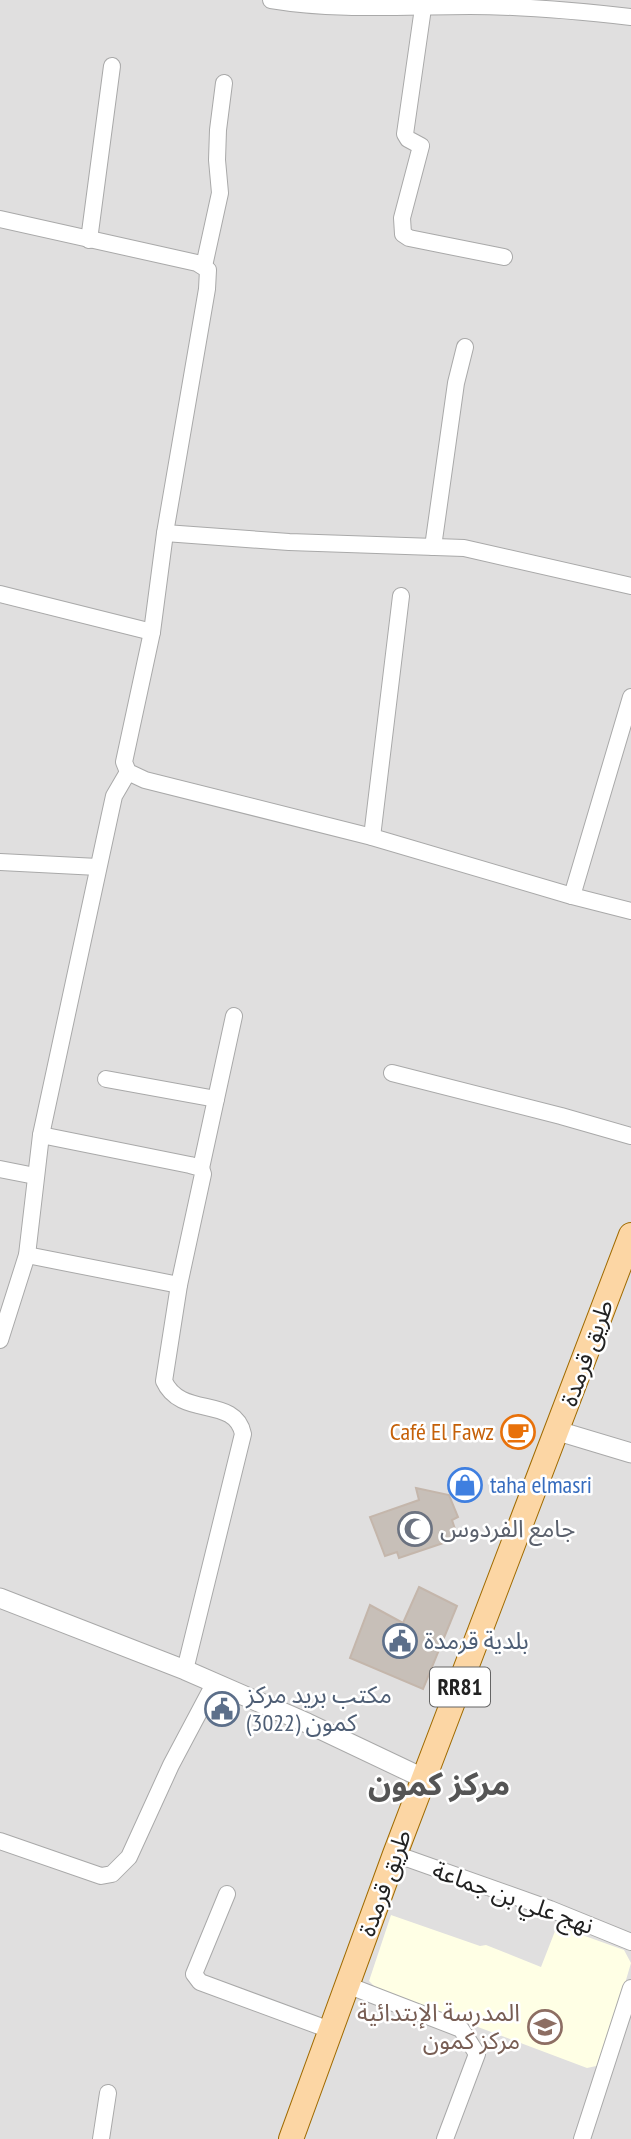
<svg xmlns="http://www.w3.org/2000/svg" width="631" height="2139" viewBox="0 0 631 2139" font-family="'PT Sans Narrow','Noto Sans Arabic',sans-serif">
	<rect width="100%" height="100%" fill="#f2efe9"/>
	<rect fill="#e0dfdf" x="0" y="0" width="631" height="2139"/>
	<path fill="#ffffe5" d="M 391,1915 L 480,1946 L 486,1945 L 541,1967 L 557,1926 L 624,1950 L 631,1963 L 601,2065 L 587,2068 L 377,1989 L 369,1981 Z"/>
	<g fill="#c7bfb8" stroke="#c4b6ab" stroke-width="2">
		<path d="M 416,1488 L 449,1495 L 458,1517 L 452,1520 L 458,1538 L 399,1558 L 397,1552 L 385,1556 L 370,1517 L 419,1500 Z"/>
		<path d="M 419,1587 L 457,1606 L 423,1689 L 350,1658 L 370,1605 L 403,1623 Z"/>
	</g>
	<g fill="none" stroke-linecap="round" stroke-linejoin="round">
		<g stroke="#a9a9a9" stroke-width="18">
			<g id="minor">
				<path d="M 271,0 C 337,11 403,6 470,6 C 523,6 578,11 631,17"/>
				<path d="M 423,8 L 405,134 L 408,139 L 421,146 L 402,218 L 403,234 L 409,238 L 504,257"/>
				<path d="M 0,219 L 197,263 L 208,270 L 207,289 L 165,533 L 152,632 L 124,762 L 128,772 L 145,780 L 372,837 L 572,896 L 631,911"/>
				<path d="M 89,240 L 112,66"/>
				<path d="M 204,266 L 220,193 L 217,160 L 218,130 L 224,83"/>
				<path d="M 165,533 L 289,542 L 464,548 L 631,586"/>
				<path d="M 433,547 L 456,383 L 465,347"/>
				<path d="M 0,594 L 152,632"/>
				<path d="M 372,837 L 401,596"/>
				<path d="M 0,862 L 98,867"/>
				<path d="M 572,896 L 631,697"/>
				<path d="M 392,1073 L 561,1116 L 631,1136"/>
				<path d="M 106,1079 L 216,1099"/>
				<path d="M 41,1135 L 190,1165 L 201,1168 L 203,1174 L 179,1285 L 164,1381 C 181,1419 235,1395 243,1434 L 185,1670"/>
				<path d="M 201,1168 L 234,1016"/>
				<path d="M 0,1169 L 35,1176"/>
				<path d="M 27,1255 L 179,1285"/>
				<path d="M 0,1340 L 27,1255 L 41,1135 L 109,819 L 114,796 L 128,772"/>
				<path d="M 0,1841 L 101,1876 L 112,1874 L 129,1857 L 171,1765 L 214,1684"/>
				<path d="M 395,1854 L 550,1909 L 631,1942"/>
				<path d="M 227,1894 L 194,1974 L 200,1982 L 330,2030"/>
				<path d="M 347,1985 L 461,2029 L 477,2054 L 445,2139"/>
				<path d="M 101,2139 L 108,2093"/>
				<path d="M 582,2139 L 631,1988"/>
			</g>
		</g>
		<g stroke="#a9a9a9" stroke-width="21">
			<g id="tertiary">
				<path d="M 558,1431 L 631,1453"/>
				<path d="M 0,1598 L 185,1670 L 307,1723 L 425,1779"/>
			</g>
		</g>
		<g stroke="#a06b00" stroke-width="26">
			<path id="primary" d="M 291,2139 L 395,1854 L 631,1235"/>
		</g>
		<use href="#minor" stroke="#fff" stroke-width="16"/>
		<use href="#tertiary" stroke="#fff" stroke-width="19"/>
		<use href="#primary" stroke="#fcd6a4" stroke-width="24"/>
	</g>
	<defs>
		<g id="cafe-ring" transform="scale(1.75)"><circle r="9.5" fill="#fff" stroke="#e8710a" stroke-width="1.5"/><path d="M-5.5-4.5H6V0H3Q3 3.5 0 3.5H-2.5Q-5.5 3.5-5.5 0ZM3-3.2v2h1.7v-2ZM-6 4.5H4V6H-6Z" fill="#e8710a"/></g>
		<g id="shop-ring" transform="scale(1.75)"><circle r="9.5" fill="#fff" stroke="#3f7fe0" stroke-width="1.5"/><path d="M-5-2.5h2.3a2.7 3.5 0 0 1 5.4 0H5L5.5 6h-11ZM-1.5-2.5h3a1.5 2.3 0 0 0-3 0Z" fill="#3f7fe0"/></g>
		<g id="mosque-ring" transform="scale(1.75)"><circle r="9.5" fill="#fff" stroke="#6b7280" stroke-width="1.5"/><path d="M3.5-4.9A6 6 0 1 0 3.5 4.9A5 5 0 1 1 3.5-4.9Z" fill="#6b7280"/></g>
		<g id="civic-ring" transform="scale(1.75)"><circle r="9.5" fill="#fff" stroke="#5c6f8a" stroke-width="1.5"/><path d="M-.6-6.5H3V-4.5H.6V-3L4-1V1h2V6H-6V1h2V-1L-.6-3ZM-1.2 2.5V6h2.4V2.5Z" fill="#5c6f8a"/></g>
		<g id="school-ring" transform="scale(1.75)"><circle r="9.5" fill="#fff" stroke="#8d6e63" stroke-width="1.5"/><path d="M0-5L7-2L0 1L-7-2ZM-4 1L0 2.5L4 1V4Q0 6-4 4Z" fill="#8d6e63"/></g>
	</defs>
	<g fill-rule="evenodd">
		<use href="#cafe-ring" x="518" y="1432"/>
		<use href="#shop-ring" x="465" y="1485"/>
		<use href="#mosque-ring" x="415" y="1529"/>
		<use href="#civic-ring" x="400" y="1641"/>
		<use href="#civic-ring" x="222" y="1709"/>
		<use href="#school-ring" x="545" y="2027"/>
	</g>
	<g text-anchor="middle" stroke-width="5" stroke-linejoin="round" paint-order="stroke">
		<rect fill="#fff" stroke="#646464" stroke-width="2" x="430" y="1667.5" width="60" height="39" rx="5"/>
		<g font-size="23" font-weight="bold" fill="#222">
			<text x="460" y="1695">RR81</text>
		</g>
		<g font-size="24" fill="#222" stroke="#fff">
			<text transform="translate(587 1353) rotate(-70)" y="8">طريق قرمدة</text>
			<text transform="translate(385 1883) rotate(-70)" y="8">طريق قرمدة</text>
			<text transform="translate(513 1898) rotate(20)" y="8">نهج علي بن جماعة</text>
		</g>
		<g font-size="24" fill="#c56008" stroke="#fff" text-anchor="end">
			<text x="494" y="1440">Café El Fawz</text>
		</g>
		<g font-size="24" fill="#366cbe" stroke="#fff" text-anchor="start">
			<text x="490" y="1493">taha elmasri</text>
		</g>
		<g font-size="24" fill="#5b616d" stroke="#fff" text-anchor="start">
			<text x="440" y="1537">جامع الفردوس</text>
		</g>
		<g font-size="24" fill="#4e5e75" stroke="#fff" text-anchor="start">
			<text x="424" y="1649">بلدية قرمدة</text>
			<text x="246" y="1703">مكتب بريد مركز<tspan x="246" dy="28">كمون (3022)</tspan></text>
		</g>
		<g font-size="24" fill="#785e54" stroke="#fff" text-anchor="end">
			<text x="520" y="2021">المدرسة الإبتدائية<tspan x="520" dy="28">مركز كمون</tspan></text>
		</g>
		<g font-size="32" font-weight="bold" fill="#555" stroke="#fff">
			<text x="439" y="1795">مركز كمون</text>
		</g>
	</g>
</svg>
